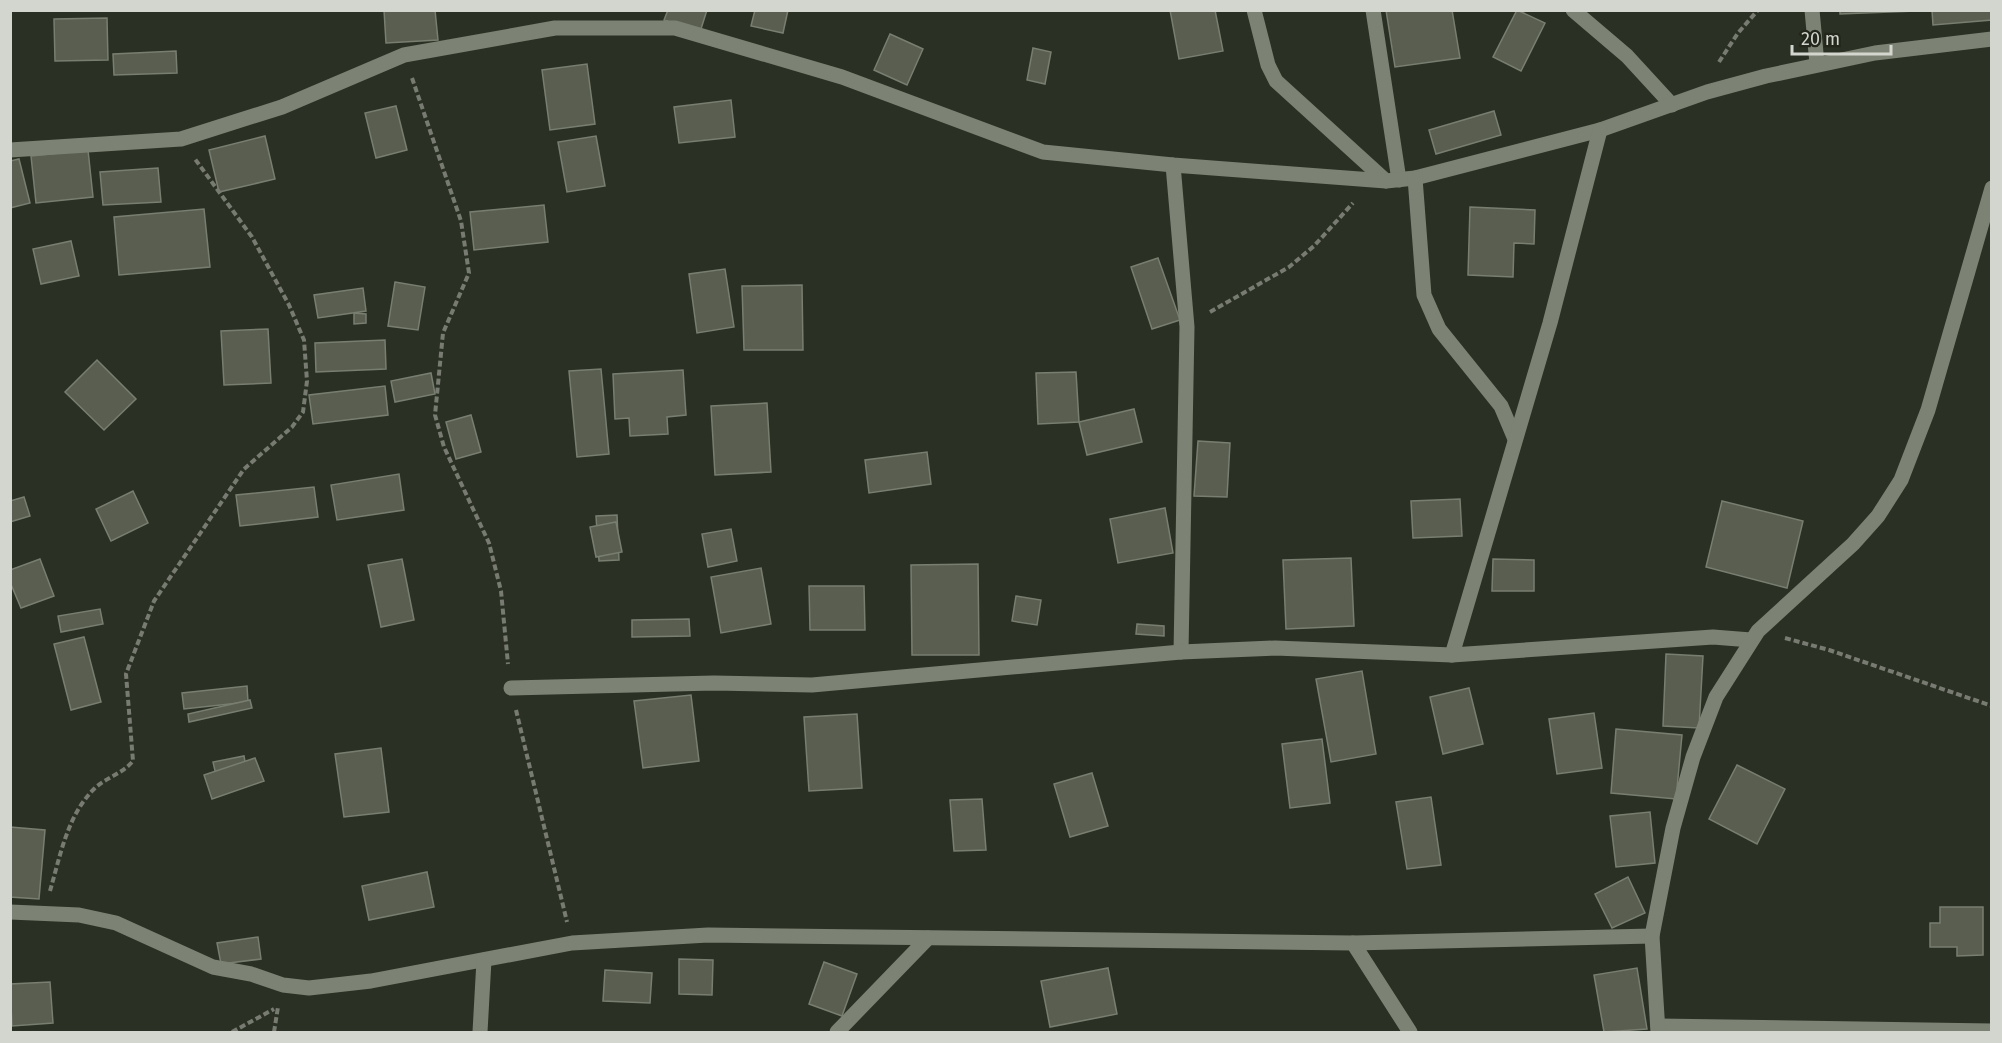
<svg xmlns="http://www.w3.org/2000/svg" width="2002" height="1043" viewBox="0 0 2002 1043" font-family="'Fira Sans',sans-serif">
	<rect width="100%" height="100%" fill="#2b3024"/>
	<g fill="#595e51" stroke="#787e70" stroke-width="1.5">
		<path d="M 384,10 L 435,10 L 438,40 L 386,43 Z"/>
		<path d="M 668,10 L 707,10 L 700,32 L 664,20 Z"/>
		<path d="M 755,10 L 788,10 L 783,33 L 751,26 Z"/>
		<path d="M 1170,10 L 1215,10 L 1223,51 L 1179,59 Z"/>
		<path d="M 1386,10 L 1452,10 L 1460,58 L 1395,67 Z"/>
		<path d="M 1517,10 L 1545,23 L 1521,71 L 1493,57 Z"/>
		<path d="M 1840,10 L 1915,10 L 1915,11 L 1840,14 Z"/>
		<path d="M 1932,10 L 1992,10 L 1992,20 L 1933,25 Z"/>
		<path d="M 107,18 L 108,60 L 55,61 L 54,19 Z"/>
		<path d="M 890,34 L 923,49 L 907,85 L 874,70 Z"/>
		<path d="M 1033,48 L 1051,52 L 1045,84 L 1027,80 Z"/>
		<path d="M 176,51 L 177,73 L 114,75 L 113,54 Z"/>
		<path d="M 587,64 L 595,124 L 550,130 L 542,70 Z"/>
		<path d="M 731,100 L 735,137 L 679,143 L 674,107 Z"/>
		<path d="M 396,106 L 407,150 L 376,158 L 365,113 Z"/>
		<path d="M 1494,111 L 1501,135 L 1436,154 L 1429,130 Z"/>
		<path d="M 265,136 L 275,179 L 219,192 L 209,150 Z"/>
		<path d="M 596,136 L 605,186 L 567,192 L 558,142 Z"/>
		<path d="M 88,150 L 93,197 L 36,203 L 31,156 Z"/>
		<path d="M 19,159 L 30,203 L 10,208 L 10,161 Z"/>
		<path d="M 158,168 L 161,202 L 103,205 L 100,172 Z"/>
		<path d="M 544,205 L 548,242 L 474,250 L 470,212 Z"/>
		<path d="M 1470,207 L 1535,210 L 1534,244 L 1514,243 L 1513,277 L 1468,275 Z"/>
		<path d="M 204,209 L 210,267 L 119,275 L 114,217 Z"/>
		<path d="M 71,241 L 79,276 L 41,284 L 33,249 Z"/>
		<path d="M 1158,258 L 1180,320 L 1152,329 L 1131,267 Z"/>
		<path d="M 725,269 L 734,327 L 697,333 L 689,274 Z"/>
		<path d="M 395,282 L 425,287 L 418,330 L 388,326 Z"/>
		<path d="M 802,285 L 803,350 L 744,350 L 742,286 Z"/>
		<path d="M 363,288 L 366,311 L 318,318 L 314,295 Z"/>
		<path d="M 354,313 L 366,314 L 366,323 L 354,324 Z"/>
		<path d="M 268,329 L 271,383 L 224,385 L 221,331 Z"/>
		<path d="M 385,340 L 386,369 L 316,372 L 315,343 Z"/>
		<path d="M 97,360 L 136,399 L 104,430 L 65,392 Z"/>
		<path d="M 601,369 L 609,454 L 577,457 L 569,371 Z"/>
		<path d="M 683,370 L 686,415 L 667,417 L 668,434 L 630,436 L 629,418 L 615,419 L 613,374 Z"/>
		<path d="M 1076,372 L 1079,422 L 1038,424 L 1036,373 Z"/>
		<path d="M 431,373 L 435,394 L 395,402 L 391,381 Z"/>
		<path d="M 385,386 L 388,415 L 313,424 L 309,395 Z"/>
		<path d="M 767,403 L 771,472 L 715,475 L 711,406 Z"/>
		<path d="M 1134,409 L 1142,442 L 1087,455 L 1079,422 Z"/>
		<path d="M 471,415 L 481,452 L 456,459 L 446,422 Z"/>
		<path d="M 1198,441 L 1230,443 L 1227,497 L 1194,496 Z"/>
		<path d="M 927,452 L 931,484 L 869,493 L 865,460 Z"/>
		<path d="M 399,474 L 404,510 L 337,520 L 331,485 Z"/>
		<path d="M 314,487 L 318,517 L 240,526 L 236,495 Z"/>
		<path d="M 133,491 L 148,523 L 111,541 L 96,509 Z"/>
		<path d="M 24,497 L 30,516 L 10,522 L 10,501 Z"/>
		<path d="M 1460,499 L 1462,536 L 1413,538 L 1411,501 Z"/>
		<path d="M 1722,501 L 1803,521 L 1787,588 L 1706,567 Z"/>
		<path d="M 1165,508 L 1173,553 L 1118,563 L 1110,519 Z"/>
		<path d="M 617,515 L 619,560 L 599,561 L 596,516 Z"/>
		<path d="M 616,522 L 622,552 L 596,557 L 590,527 Z"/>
		<path d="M 731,529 L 737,561 L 708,567 L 702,534 Z"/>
		<path d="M 1351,558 L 1354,626 L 1286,629 L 1283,560 Z"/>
		<path d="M 40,559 L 54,596 L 21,608 L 10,582 L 10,570 Z"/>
		<path d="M 402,559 L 414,620 L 381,627 L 368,565 Z"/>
		<path d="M 1493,559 L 1534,560 L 1534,591 L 1492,591 Z"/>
		<path d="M 978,564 L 979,655 L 912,655 L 911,565 Z"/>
		<path d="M 761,568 L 771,624 L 721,633 L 711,577 Z"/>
		<path d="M 809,586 L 864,586 L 865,630 L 810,630 Z"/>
		<path d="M 1016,596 L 1041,600 L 1037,625 L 1012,621 Z"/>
		<path d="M 100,609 L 103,624 L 61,632 L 58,616 Z"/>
		<path d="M 689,619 L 690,636 L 632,637 L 632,620 Z"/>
		<path d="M 1137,624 L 1164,626 L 1164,636 L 1136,634 Z"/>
		<path d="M 84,637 L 101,702 L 71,710 L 54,644 Z"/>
		<path d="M 1666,654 L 1703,656 L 1699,728 L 1663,726 Z"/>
		<path d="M 1362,671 L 1376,754 L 1331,762 L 1316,679 Z"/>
		<path d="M 247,686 L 248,702 L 184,709 L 182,693 Z"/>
		<path d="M 1469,688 L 1483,744 L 1443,754 L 1430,697 Z"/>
		<path d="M 691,695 L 699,761 L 643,768 L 634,701 Z"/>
		<path d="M 250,700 L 252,708 L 189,722 L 188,714 Z"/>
		<path d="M 1594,713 L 1602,768 L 1557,774 L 1549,719 Z"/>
		<path d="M 857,714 L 862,788 L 809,791 L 804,717 Z"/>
		<path d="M 1616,729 L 1682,735 L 1676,799 L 1611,793 Z"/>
		<path d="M 1322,739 L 1330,803 L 1290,808 L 1282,744 Z"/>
		<path d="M 381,748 L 389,812 L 344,817 L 335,754 Z"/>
		<path d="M 244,756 L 248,779 L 218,784 L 213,762 Z"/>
		<path d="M 255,758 L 264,781 L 212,799 L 204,775 Z"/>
		<path d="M 1737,765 L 1785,789 L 1757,844 L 1709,819 Z"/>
		<path d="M 1092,773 L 1108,826 L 1070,837 L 1054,784 Z"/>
		<path d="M 1431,797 L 1441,865 L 1407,869 L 1396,802 Z"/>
		<path d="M 982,799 L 986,850 L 954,851 L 950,800 Z"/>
		<path d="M 1650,812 L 1655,863 L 1616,867 L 1610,816 Z"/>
		<path d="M 10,827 L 45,830 L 39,899 L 10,897 Z"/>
		<path d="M 427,872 L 434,907 L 369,920 L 362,886 Z"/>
		<path d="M 1628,877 L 1645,913 L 1612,928 L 1595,894 Z"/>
		<path d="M 1940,907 L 1983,907 L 1983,955 L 1957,956 L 1957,947 L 1930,947 L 1930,923 L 1940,923 Z"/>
		<path d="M 258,937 L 261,959 L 221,964 L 217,943 Z"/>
		<path d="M 679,959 L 713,960 L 712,995 L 679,994 Z"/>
		<path d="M 824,962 L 857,974 L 842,1016 L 809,1004 Z"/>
		<path d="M 1108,968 L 1117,1014 L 1050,1027 L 1041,981 Z"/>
		<path d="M 1637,968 L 1647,1029 L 1604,1032 L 1594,975 Z"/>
		<path d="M 605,970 L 652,973 L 650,1003 L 603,1001 Z"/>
		<path d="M 50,982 L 53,1023 L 12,1026 L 10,984 Z"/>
	</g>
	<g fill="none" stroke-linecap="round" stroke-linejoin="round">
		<g stroke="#777b71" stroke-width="4" stroke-dasharray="6 3" stroke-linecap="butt">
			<path d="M 1719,62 L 1738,33 L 1758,10"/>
			<path d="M 412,78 L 461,221 L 469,273 L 443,333 L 435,415 L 444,447 L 489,543 L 501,591 L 508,664"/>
			<path d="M 1210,312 L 1289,267 L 1314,246 L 1353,203"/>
			<path d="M 1785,638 L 1829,650 L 1992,706"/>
			<path d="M 516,710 L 567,922"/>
			<path d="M 50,891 C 60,857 67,815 95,788 C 107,777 122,774 133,761 L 126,674 L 154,601 L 244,469 L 292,427 L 303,412 L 307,381 L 304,340 L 289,305 L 252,237 L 195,159"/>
			<path d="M 232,1032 L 274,1009"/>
			<path d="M 274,1032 L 278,1007"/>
		</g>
		<g stroke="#7c8274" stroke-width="15">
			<path d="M 1254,10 L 1268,65 L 1276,81 L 1386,181"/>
			<path d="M 1373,10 L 1399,180"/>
			<path d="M 1573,10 L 1627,56 L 1672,105"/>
			<path d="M 1812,10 L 1817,64"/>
			<path d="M 10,150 L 181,139 L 282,107 L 404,55 L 555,28 L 675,28 L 842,77 L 1043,152 L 1173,165 L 1386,181 L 1415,178 L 1600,130 L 1707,92 L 1766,76 L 1875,53 L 1992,39"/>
			<path d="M 1173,165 L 1187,327 L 1181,652"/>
			<path d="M 1415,178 L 1424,295 L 1439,329 L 1501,406 L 1515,439"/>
			<path d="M 1452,655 L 1550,323 L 1600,130"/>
			<path d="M 511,688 L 714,683 L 812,685 L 1181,652 L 1275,648 L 1452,655 L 1713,637 L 1751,640"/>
			<path d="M 10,912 L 79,915 L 116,923 L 213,967 L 251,974 L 283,985 L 309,988 L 371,981 L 572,943 L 708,935 L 1353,943 L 1652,936"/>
			<path d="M 1353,943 L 1410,1032"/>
			<path d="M 1658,1026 L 1992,1031"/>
			<path d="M 480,1032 L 484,960"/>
			<path d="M 837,1032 L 928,938"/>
			<path d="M 1658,1032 L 1652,936 L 1673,828 L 1693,757 L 1716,697 L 1758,631 L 1853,544 L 1878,516 L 1901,480 L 1928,410 L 1992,188"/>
		</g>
	</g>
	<rect width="2002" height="1043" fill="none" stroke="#d3d6ce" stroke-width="24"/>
	<path d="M1792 45v9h99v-9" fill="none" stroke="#d3d6ce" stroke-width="3"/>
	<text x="1801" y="45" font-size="18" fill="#d3d6ce" stroke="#22261b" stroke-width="4.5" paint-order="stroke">20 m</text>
</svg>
